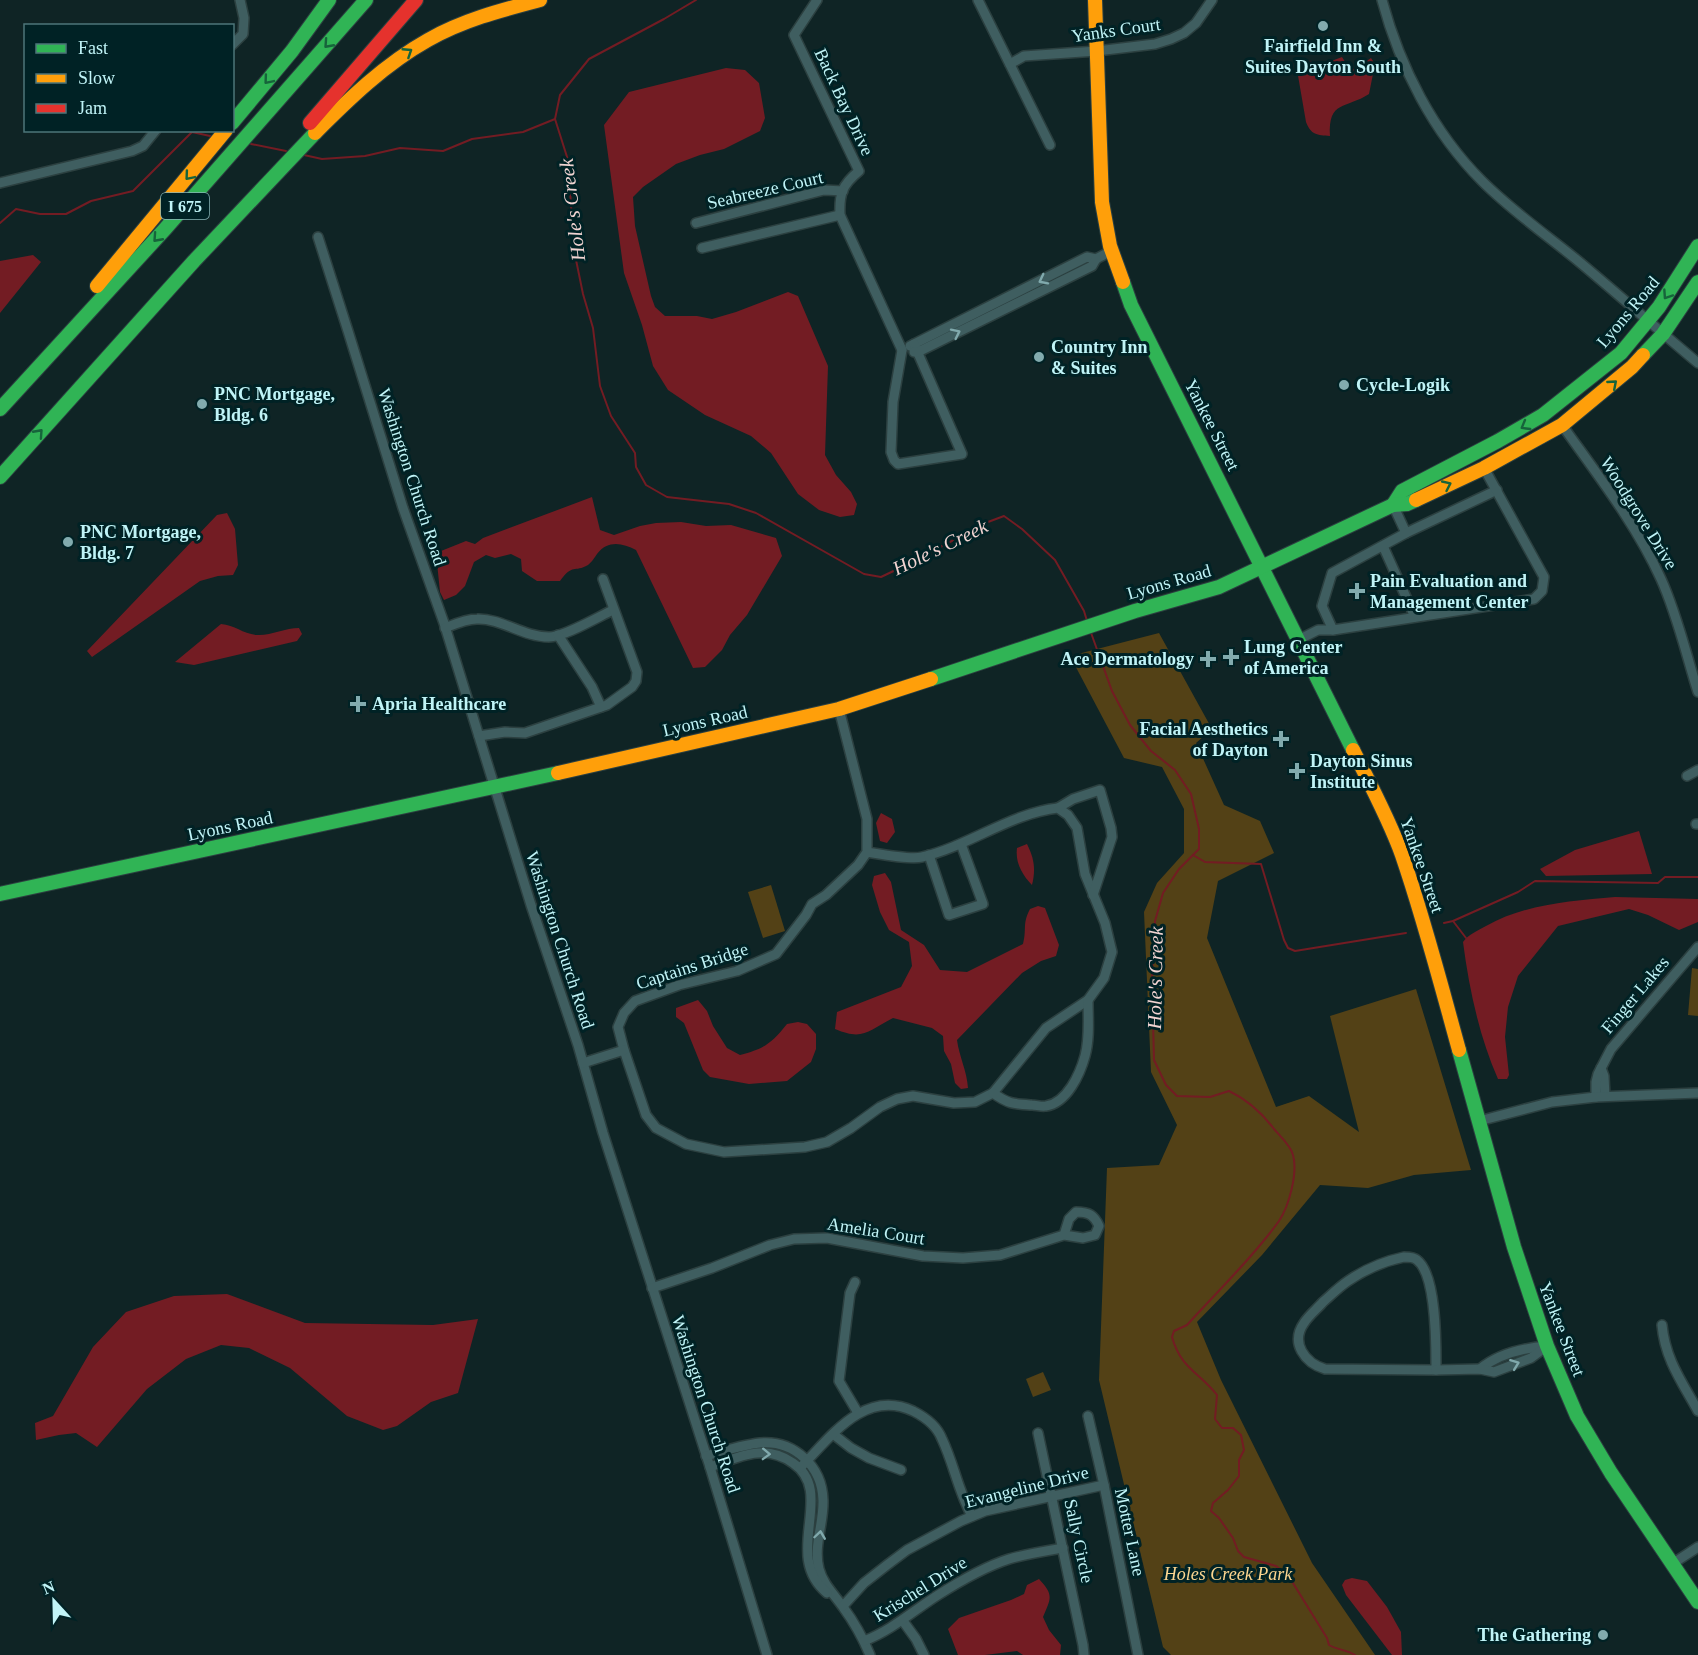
<svg xmlns="http://www.w3.org/2000/svg" width="1698" height="1655" viewBox="0 0 1698 1655" font-family="'Times New Roman',serif">
	<rect width="100%" height="100%" fill="#0f2425"/>
	<g fill="#534116">
		<path d="M 1159,633 L 1212,729 L 1196,743 L 1224,805 L 1260,821 L 1274,853 L 1218,881 L 1207,938 L 1276,1107 L 1309,1096 L 1359,1132 L 1330,1016 L 1416,989 L 1471,1170 L 1414,1175 L 1368,1188 L 1320,1185 L 1262,1255 L 1197,1322 L 1221,1380 L 1312,1563 L 1375,1655 L 1171,1655 L 1163,1647 L 1099,1380 L 1107,1168 L 1159,1165 L 1177,1125 L 1151,1072 L 1144,912 L 1157,883 L 1184,853 L 1184,809 L 1162,767 L 1124,758 L 1070,656 Z"/>
		<path d="M 771,885 L 785,931 L 763,938 L 748,892 Z"/>
		<path d="M 1692,968 L 1698,969 L 1698,1016 L 1688,1015 Z"/>
		<path d="M 1043,1372 L 1051,1390 L 1033,1397 L 1026,1379 Z"/>
	</g>
	<g fill="#731c23">
		<path d="M 1342,57 L 1349,68 L 1355,69 L 1371,58 L 1375,64 L 1369,94 C 1346,109 1328,100 1330,136 C 1317,135 1311,135 1306,122 L 1296,64 C 1307,60 1310,59 1321,65 Z"/>
		<path d="M 726,68 L 745,70 L 759,83 L 765,118 L 760,131 L 724,149 L 700,155 L 676,164 L 643,187 L 633,197 L 635,226 L 651,296 L 655,307 L 665,316 L 697,316 L 712,319 L 736,312 L 788,292 L 798,296 L 828,366 L 825,455 L 836,475 L 851,492 L 857,504 L 854,515 L 840,517 L 819,510 L 798,494 L 771,453 L 751,436 L 705,415 L 668,390 L 653,366 L 642,325 L 624,273 L 604,125 L 629,92 Z"/>
		<path d="M 33,255 L 41,262 L 0,313 L 0,261 Z"/>
		<path d="M 592,497 L 600,530 L 614,535 L 640,526 L 656,523 L 681,522 L 706,526 L 731,525 L 776,538 L 782,556 L 747,615 L 730,635 L 722,650 L 705,667 L 693,668 L 636,550 C 622,543 608,540 597,554 C 595,557 591,563 588,565 C 574,573 573,563 560,581 L 537,581 L 522,571 L 521,559 L 511,554 L 495,558 L 486,555 L 474,562 L 465,586 L 456,595 L 444,600 L 440,592 L 436,553 L 466,541 L 475,544 L 483,538 Z"/>
		<path d="M 227,513 L 235,529 L 238,565 L 233,575 L 218,576 L 200,581 L 92,657 L 87,651 L 217,515 Z"/>
		<path d="M 221,624 C 235,625 243,634 257,635 C 270,636 285,628 299,628 L 302,634 L 297,641 L 194,665 L 175,662 Z"/>
		<path d="M 881,813 L 892,819 L 895,832 L 887,843 L 880,841 L 876,823 Z"/>
		<path d="M 1639,831 L 1652,874 L 1546,876 L 1540,869 L 1575,850 Z"/>
		<path d="M 1027,844 C 1034,858 1036,869 1032,885 C 1022,875 1015,862 1017,848 Z"/>
		<path d="M 885,873 L 891,882 L 901,930 L 924,945 L 940,970 L 967,972 L 1023,944 C 1027,929 1022,924 1030,909 L 1038,906 L 1045,908 L 1059,945 L 1056,956 L 1041,961 L 1022,973 L 957,1040 C 959,1056 967,1071 968,1088 L 961,1089 L 955,1083 L 951,1064 L 944,1051 L 943,1036 L 932,1028 L 893,1018 C 868,1031 863,1041 835,1029 L 837,1012 L 901,987 L 912,966 L 909,942 L 889,930 L 880,912 L 872,885 L 874,876 Z"/>
		<path d="M 1615,897 L 1698,899 L 1698,922 L 1679,930 L 1648,915 L 1629,909 L 1558,926 L 1518,976 L 1508,1007 L 1505,1037 L 1509,1075 L 1507,1079 L 1498,1079 C 1479,1036 1469,988 1463,942 C 1469,934 1477,931 1486,926 C 1525,904 1571,901 1615,897 Z"/>
		<path d="M 698,1000 L 707,1011 L 713,1026 L 727,1048 L 740,1055 C 765,1048 771,1044 787,1024 L 798,1022 L 807,1024 L 816,1034 L 816,1049 L 811,1062 L 787,1081 L 749,1084 L 710,1077 L 703,1070 L 684,1023 L 676,1017 L 676,1008 Z"/>
		<path d="M 227,1294 L 305,1323 L 433,1325 L 478,1319 L 458,1393 L 431,1402 L 397,1426 L 383,1430 L 347,1416 L 290,1368 L 249,1348 L 221,1345 L 186,1359 L 147,1389 L 97,1447 L 76,1433 L 59,1435 L 36,1440 L 35,1423 L 53,1416 L 93,1347 L 126,1312 L 174,1296 Z"/>
		<path d="M 1352,1578 L 1367,1581 L 1387,1607 L 1401,1632 L 1402,1655 L 1392,1655 L 1346,1595 L 1342,1585 L 1345,1580 Z"/>
		<path d="M 1039,1579 C 1054,1595 1051,1598 1043,1617 L 1049,1630 L 1061,1645 L 1060,1655 L 1023,1655 L 1017,1651 L 985,1655 L 958,1655 L 948,1629 L 959,1618 L 1011,1600 L 1024,1594 L 1027,1585 Z"/>
	</g>
	<g fill="none" stroke-linecap="round" stroke-linejoin="round">
		<g stroke="#731c23" stroke-width="2">
			<path d="M 696,0 L 664,19 L 589,59 L 560,95 L 555,119 L 568,160 L 574,250 L 583,294 L 593,328 L 600,386 L 611,416 L 635,453 L 636,467 L 646,485 L 667,497 L 729,504 L 756,513 L 864,574 L 881,577 L 906,565 L 988,522 L 1004,516 L 1022,529 L 1055,560 L 1084,611 L 1087,621"/>
			<path d="M 251,144 L 286,151"/>
			<path d="M 304,155 L 322,159 L 365,156 L 400,148 L 443,151 L 472,139 L 523,132 L 555,119"/>
			<path d="M 0,223 L 16,209 L 40,214 L 66,214 L 91,201 L 133,191 L 192,132 L 210,136"/>
			<path d="M 1090,630 L 1112,691 L 1130,725 L 1151,751 L 1175,770 L 1191,794 L 1199,829 L 1199,849 L 1179,869 L 1163,893 L 1155,921 L 1152,978 L 1154,1060 L 1166,1085 L 1177,1096 L 1210,1097 L 1229,1091 C 1248,1100 1262,1113 1274,1129 C 1280,1136 1291,1146 1293,1155 C 1298,1173 1289,1206 1279,1221 C 1253,1257 1217,1292 1187,1325 L 1174,1331 L 1172,1337 C 1181,1369 1199,1372 1217,1395 L 1215,1419 L 1222,1428 L 1233,1428 L 1241,1435 L 1244,1450 L 1239,1460 L 1239,1476 L 1228,1490 L 1213,1503 L 1211,1511 L 1219,1518 L 1233,1538 L 1238,1551 L 1244,1557 L 1276,1566 L 1288,1575 L 1327,1638 L 1329,1645 C 1338,1650 1347,1650 1355,1655"/>
			<path d="M 1193,855 L 1205,862 L 1261,864 L 1284,940 L 1288,948 L 1295,951 L 1406,933"/>
			<path d="M 1453,921 L 1466,938"/>
			<path d="M 1444,923 L 1453,921 L 1518,892 L 1535,881 L 1658,883 L 1665,877 L 1698,877"/>
		</g>
		<g stroke="#2c4040" stroke-width="12">
			<g id="street">
				<path d="M 817,0 L 794,35 L 859,171 C 842,185 839,194 840,215 L 902,350"/>
				<path d="M 978,0 L 1050,145"/>
				<path d="M 1382,0 C 1400,67 1433,132 1482,181 C 1511,210 1545,234 1577,260 C 1618,294 1657,329 1698,363"/>
				<path d="M 232,45 L 243,34 L 244,18 L 240,0"/>
				<path d="M 1010,64 L 1024,56 L 1097,51 L 1155,44 L 1171,39 L 1184,33 L 1196,23 L 1212,0"/>
				<path d="M 0,183 L 132,151 L 143,146 L 156,130"/>
				<path d="M 696,223 L 824,190 L 843,191"/>
				<path d="M 318,237 L 348,331 L 403,508 L 444,623 L 531,905 L 578,1045 L 603,1133 L 710,1467 L 767,1655"/>
				<path d="M 702,248 L 840,215"/>
				<path d="M 910,346 L 1087,257 L 1096,259 L 1111,251"/>
				<path d="M 902,350 L 893,402 L 891,452 L 894,460 L 898,464 L 962,454 L 914,344"/>
				<path d="M 914,352 L 918,352 L 1092,266 L 1096,259"/>
				<path d="M 1562,425 C 1597,474 1636,524 1661,579 C 1677,614 1686,654 1698,692"/>
				<path d="M 1393,505 L 1406,533"/>
				<path d="M 1383,546 L 1415,617"/>
				<path d="M 445,628 C 455,624 466,619 477,619 C 501,618 523,637 549,637 C 564,637 598,617 613,610"/>
				<path d="M 1333,630 L 1322,606 L 1332,573 L 1406,533 L 1497,490"/>
				<path d="M 558,635 L 592,687 L 601,707"/>
				<path d="M 1298,640 L 1318,630 L 1333,630 L 1534,599 L 1542,591 L 1544,577 L 1484,468"/>
				<path d="M 839,709 L 867,819 L 867,852 L 858,865 L 826,895 L 812,904 L 806,915 L 776,954 L 737,971 L 679,985 L 635,1001 L 624,1013 L 618,1027 L 624,1050 L 646,1115 L 656,1128 L 686,1144 L 724,1152 L 805,1147 L 827,1142 L 851,1128 L 880,1107 L 897,1099 L 913,1096 L 954,1103 L 975,1102 L 993,1093 L 1046,1028 L 1088,1000 L 1104,978 L 1112,952 L 1105,923 L 1085,874 L 1077,828 L 1068,815 L 1058,808 C 1011,813 969,846 922,857 C 910,860 880,854 867,852"/>
				<path d="M 479,736 L 505,732 L 525,733 L 607,705 L 632,687 L 636,681 L 637,672 L 603,579"/>
				<path d="M 1687,776 L 1698,770"/>
				<path d="M 1058,808 L 1073,799 L 1100,790 L 1111,828 L 1112,837 L 1093,895"/>
				<path d="M 1696,824 L 1698,824"/>
				<path d="M 929,855 L 949,915 L 983,904 L 961,844"/>
				<path d="M 583,1063 L 624,1050"/>
				<path d="M 1601,1068 L 1604,1076 L 1605,1096"/>
				<path d="M 993,1093 C 1008,1104 1014,1104 1032,1105 C 1036,1105 1042,1107 1046,1106 C 1067,1103 1080,1074 1085,1056 C 1090,1038 1088,1018 1088,1000"/>
				<path d="M 1596,1097 L 1596,1082 L 1598,1074 L 1611,1049 L 1698,947"/>
				<path d="M 1479,1121 L 1552,1102 L 1596,1097 L 1698,1093"/>
				<path d="M 1404,1257 C 1408,1257 1414,1257 1417,1260 C 1437,1275 1436,1347 1436,1370 L 1325,1369 C 1305,1363 1290,1343 1304,1323 C 1309,1315 1317,1309 1323,1302 C 1331,1295 1339,1287 1348,1281 C 1364,1270 1385,1261 1404,1257 Z"/>
				<path d="M 855,1282 L 850,1293 L 839,1381 L 858,1413"/>
				<path d="M 652,1288 L 712,1268 L 770,1245 L 794,1239 L 827,1238 L 923,1256 L 963,1258 L 1000,1255 L 1064,1235 L 1083,1238 L 1095,1235 L 1099,1226 C 1094,1215 1089,1212 1076,1212 L 1069,1219 L 1064,1235"/>
				<path d="M 1662,1325 C 1665,1359 1682,1382 1698,1411"/>
				<path d="M 1480,1369 C 1498,1354 1523,1348 1547,1346"/>
				<path d="M 1436,1370 L 1480,1369 L 1494,1372 L 1531,1358 L 1547,1346"/>
				<path d="M 1088,1416 L 1104,1485 L 1138,1655"/>
				<path d="M 1038,1433 L 1083,1645 L 1084,1655"/>
				<path d="M 833,1434 L 851,1448 L 869,1458 L 901,1470"/>
				<path d="M 706,1456 C 723,1451 742,1445 760,1443 C 794,1440 822,1466 823,1500 C 824,1523 813,1546 819,1569 C 823,1584 834,1594 843,1607 C 854,1622 863,1638 870,1655"/>
				<path d="M 710,1467 C 739,1457 764,1443 793,1463 C 837,1493 781,1555 827,1593"/>
				<path d="M 800,1468 C 830,1438 864,1388 913,1411 C 925,1417 937,1426 942,1439 C 954,1464 958,1491 972,1516"/>
				<path d="M 1672,1564 L 1698,1547"/>
				<path d="M 843,1606 L 864,1583 L 887,1565 L 907,1550 L 961,1521 L 985,1511 L 1104,1485"/>
				<path d="M 903,1621 L 916,1639 L 924,1655"/>
				<path d="M 864,1641 C 892,1630 913,1611 938,1595 C 960,1581 984,1567 1009,1559 C 1026,1554 1045,1551 1063,1548"/>
			</g>
		</g>
		<g stroke="#2c4040" stroke-width="16">
			<g id="fast">
				<path d="M 232,123 L 292,51 L 329,0"/>
				<path d="M 1123,282 L 1131,305 C 1206,453 1279,602 1353,750"/>
				<path d="M 1643,355 L 1663,334 L 1698,282"/>
				<path d="M 0,409 L 165,229 L 366,0"/>
				<path d="M 0,477 L 194,261 L 315,133"/>
				<path d="M 1393,505 L 1402,491 L 1498,441 L 1543,415 L 1621,353 L 1659,307 L 1698,246"/>
				<path d="M 931,679 L 1135,611 L 1219,587 L 1393,505 L 1407,504 L 1416,500"/>
				<path d="M 0,894 L 558,773"/>
				<path d="M 1459,1050 L 1514,1247 L 1547,1346 L 1577,1416 L 1611,1473 L 1698,1602"/>
			</g>
		</g>
		<g stroke="#2c4040" stroke-width="16">
			<g id="slow">
				<path d="M 1095,0 L 1102,202 L 1110,246 L 1123,282"/>
				<path d="M 315,133 C 349,99 385,64 428,40 C 463,20 502,10 540,0"/>
				<path d="M 97,286 L 226,130"/>
				<path d="M 1416,500 L 1484,468 L 1562,425 L 1632,367 L 1643,355"/>
				<path d="M 1353,750 C 1370,784 1389,819 1402,855 C 1424,919 1441,985 1459,1050"/>
				<path d="M 558,773 L 839,709 L 931,679"/>
			</g>
		</g>
		<g stroke="#2c4040" stroke-width="16">
			<path id="jam" d="M 310,123 L 416,0"/>
		</g>
		<use href="#street" stroke="#3f5e60" stroke-width="9"/>
		<use href="#fast" stroke="#30b455" stroke-width="14"/>
		<use href="#slow" stroke="#ff9f0a" stroke-width="14"/>
		<use href="#jam" stroke="#e5322d" stroke-width="14"/>
	</g>
	<defs><path id="oneway-chevron" d="M-2-3.5L2.5 0L-2 3.5" fill="none" stroke-width="1.6" stroke-linecap="round" stroke-linejoin="round" transform="scale(1.5)"/></defs>
	<g stroke="#16643b">
		<use href="#oneway-chevron" transform="translate(328 44) rotate(132)"/>
		<use href="#oneway-chevron" transform="translate(408 52) rotate(-33)"/>
		<use href="#oneway-chevron" transform="translate(268 80) rotate(130)"/>
		<use href="#oneway-chevron" transform="translate(189 176) rotate(130)"/>
		<use href="#oneway-chevron" transform="translate(157 238) rotate(132)"/>
		<use href="#oneway-chevron" transform="translate(1667 295) rotate(124)"/>
		<use href="#oneway-chevron" transform="translate(1613 384) rotate(-41)"/>
		<use href="#oneway-chevron" transform="translate(1525 426) rotate(150)"/>
		<use href="#oneway-chevron" transform="translate(39 433) rotate(-48)"/>
		<use href="#oneway-chevron" transform="translate(1447 485) rotate(-25)"/>
	</g>
	<g stroke="#80a9ac">
		<use href="#oneway-chevron" transform="translate(1043 280) rotate(153)"/>
		<use href="#oneway-chevron" transform="translate(956 333) rotate(-26)"/>
		<use href="#oneway-chevron" transform="translate(1515 1364) rotate(-21)"/>
		<use href="#oneway-chevron" transform="translate(766 1454) rotate(2)"/>
		<use href="#oneway-chevron" transform="translate(820 1535) rotate(-82)"/>
	</g>
	<g fill="#82abae" stroke="#002225" stroke-width="2">
		<circle cx="1323" cy="26" r="6"/>
		<circle cx="1039" cy="357" r="6"/>
		<circle cx="1344" cy="385" r="6"/>
		<circle cx="202" cy="404" r="6"/>
		<circle cx="68" cy="542" r="6"/>
		<path d="M1354 582h6v6h6v6h-6v6h-6v-6h-6v-6h6z"/>
		<path d="M1228 648h6v6h6v6h-6v6h-6v-6h-6v-6h6z"/>
		<path d="M1205 650h6v6h6v6h-6v6h-6v-6h-6v-6h6z"/>
		<path d="M355 695h6v6h6v6h-6v6h-6v-6h-6v-6h6z"/>
		<path d="M1278 730h6v6h6v6h-6v6h-6v-6h-6v-6h6z"/>
		<path d="M1294 762h6v6h6v6h-6v6h-6v-6h-6v-6h6z"/>
		<circle cx="1603" cy="1635" r="6"/>
	</g>
	<g text-anchor="middle" stroke-width="6" stroke-linejoin="round" paint-order="stroke">
		<rect fill="#002225" stroke="#86b5b8" stroke-width="1.5" x="161" y="193" width="48" height="26" rx="4.5"/>
		<g font-size="16" font-weight="bold" fill="#c0f4f7">
			<text x="185" y="212">I 675</text>
		</g>
		<g font-size="18" fill="#c0f4f7" stroke="#002225">
			<text transform="translate(1116 30) rotate(-8)" y="6">Yanks Court</text>
			<text transform="translate(844 102) rotate(65)" y="6">Back Bay Drive</text>
			<text transform="translate(765 190) rotate(-13)" y="6">Seabreeze Court</text>
			<text transform="translate(1628 312) rotate(-50)" y="6">Lyons Road</text>
			<text transform="translate(1212 425) rotate(63)" y="6">Yankee Street</text>
			<text transform="translate(412 477) rotate(72)" y="6">Washington Church Road</text>
			<text transform="translate(1639 513) rotate(58)" y="6">Woodgrove Drive</text>
			<text transform="translate(1169 582) rotate(-16)" y="6">Lyons Road</text>
			<text transform="translate(705 721) rotate(-13)" y="6">Lyons Road</text>
			<text transform="translate(230 826) rotate(-12)" y="6">Lyons Road</text>
			<text transform="translate(1422 865) rotate(71)" y="6">Yankee Street</text>
			<text transform="translate(560 940) rotate(72)" y="6">Washington Church Road</text>
			<text transform="translate(692 966) rotate(-18)" y="6">Captains Bridge</text>
			<text transform="translate(1635 995) rotate(-50)" y="6">Finger Lakes</text>
			<text transform="translate(876 1231) rotate(9)" y="6">Amelia Court</text>
			<text transform="translate(1562 1329) rotate(69)" y="6">Yankee Street</text>
			<text transform="translate(706 1404) rotate(72)" y="6">Washington Church Road</text>
			<text transform="translate(1027 1487) rotate(-14)" y="6">Evangeline Drive</text>
			<text transform="translate(1130 1532) rotate(78)" y="6">Motter Lane</text>
			<text transform="translate(1079 1541) rotate(78)" y="6">Sally Circle</text>
			<text transform="translate(920 1589) rotate(-32)" y="6">Krischel Drive</text>
		</g>
		<g font-size="18" font-weight="bold" fill="#c0f4f7" stroke="#002225" text-anchor="start">
			<text x="1323" y="52" text-anchor="middle">Fairfield Inn &amp;<tspan x="1323" dy="21">Suites Dayton South</tspan></text>
			<text x="1051" y="353">Country Inn<tspan x="1051" dy="21">&amp; Suites</tspan></text>
			<text x="1356" y="391">Cycle-Logik</text>
			<text x="214" y="400">PNC Mortgage,<tspan x="214" dy="21">Bldg. 6</tspan></text>
			<text x="80" y="538">PNC Mortgage,<tspan x="80" dy="21">Bldg. 7</tspan></text>
			<text x="1370" y="587">Pain Evaluation and<tspan x="1370" dy="21">Management Center</tspan></text>
			<text x="1244" y="653">Lung Center<tspan x="1244" dy="21">of America</tspan></text>
			<text x="1194" y="665" text-anchor="end">Ace Dermatology</text>
			<text x="372" y="710">Apria Healthcare</text>
			<text x="1268" y="735" text-anchor="end">Facial Aesthetics<tspan x="1268" dy="21">of Dayton</tspan></text>
			<text x="1310" y="767">Dayton Sinus<tspan x="1310" dy="21">Institute</tspan></text>
			<text x="1591" y="1641" text-anchor="end">The Gathering</text>
		</g>
		<g font-size="18" font-style="italic" fill="#fcd690" stroke="#002225">
			<text x="1228" y="1580">Holes Creek Park</text>
		</g>
		<g font-size="20" font-style="italic" fill="#f1d4d2" stroke="#002225">
			<text transform="translate(572 210) rotate(-97)" y="7">Hole's Creek</text>
			<text transform="translate(940 547) rotate(-26)" y="7">Hole's Creek</text>
			<text transform="translate(1155 978) rotate(-89)" y="7">Hole's Creek</text>
		</g>
	</g>
	<rect x="24" y="24" width="210" height="108" fill="#002225" stroke="#4d7679" stroke-width="1.5"/>
	<rect x="36" y="44" width="30" height="9" fill="#30b455" stroke="#4d7679" stroke-width="1.5"/>
	<text x="78" y="54" font-size="18" fill="#c0f4f7">Fast</text>
	<rect x="36" y="74" width="30" height="9" fill="#ff9f0a" stroke="#4d7679" stroke-width="1.5"/>
	<text x="78" y="84" font-size="18" fill="#c0f4f7">Slow</text>
	<rect x="36" y="104" width="30" height="9" fill="#e5322d" stroke="#4d7679" stroke-width="1.5"/>
	<text x="78" y="114" font-size="18" fill="#c0f4f7">Jam</text>
	<g transform="translate(54 1601) rotate(338)" stroke="#002225" stroke-width="4.5" paint-order="stroke">
	<path d="M0-4.5L10 22L0 15L-10 22Z" fill="#c0f4f7"/>
	<text y="-9" font-size="16" font-weight="bold" text-anchor="middle" fill="#c0f4f7">N</text>
	</g>
</svg>
